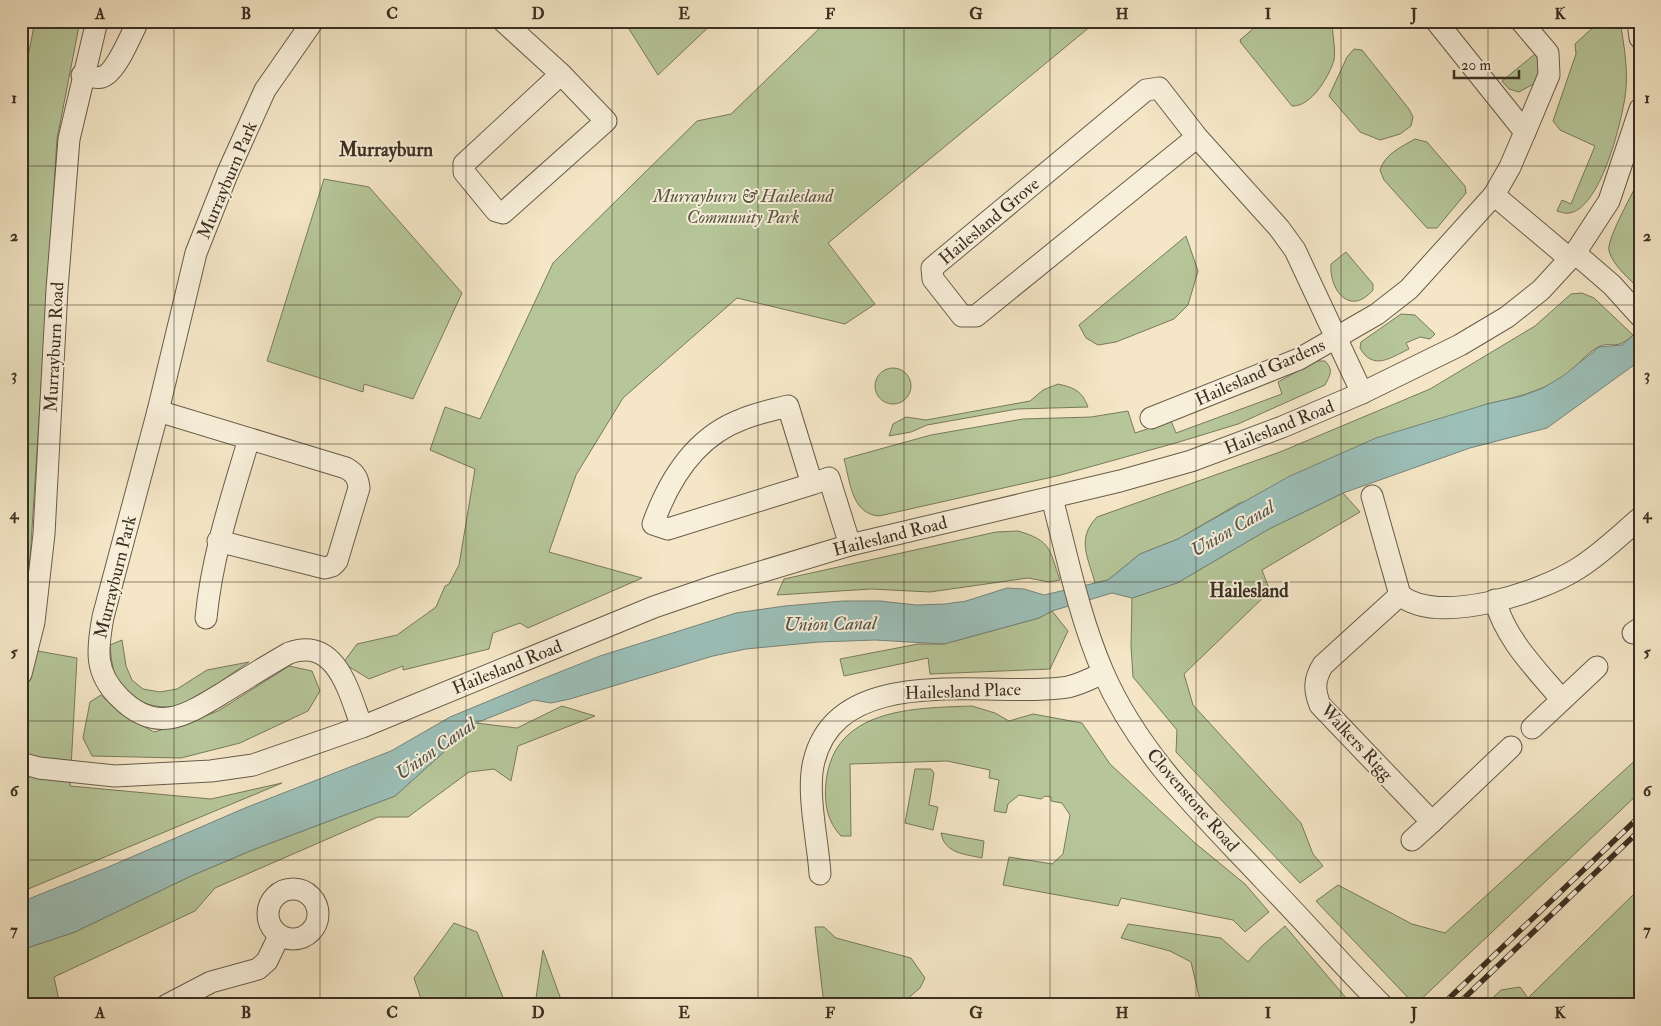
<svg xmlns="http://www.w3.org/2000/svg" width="1661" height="1026" viewBox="0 0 1661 1026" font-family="'IM FELL Double Pica',serif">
	<rect width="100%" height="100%" fill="#f4e6c6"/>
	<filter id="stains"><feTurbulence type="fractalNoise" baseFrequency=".004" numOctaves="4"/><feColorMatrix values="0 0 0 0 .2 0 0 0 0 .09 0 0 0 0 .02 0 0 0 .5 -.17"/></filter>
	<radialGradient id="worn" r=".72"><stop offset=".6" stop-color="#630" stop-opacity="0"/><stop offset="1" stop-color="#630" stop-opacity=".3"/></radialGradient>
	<g fill="#b6c699" stroke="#787a5e">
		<path d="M 35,21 L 80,21 L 57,139 L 30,560 L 26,584 L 21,591 L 21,92 Z"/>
		<path d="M 624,21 L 715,21 L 658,75 Z"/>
		<path d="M 827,21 L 1097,21 L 828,243 L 875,304 L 845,324 L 737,298 L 623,398 L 576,475 L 549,552 L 642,578 L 528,628 L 520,623 L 493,633 L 489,649 L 403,670 L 403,666 L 369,679 L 343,663 L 357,644 L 397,635 L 436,607 L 445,586 L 449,584 L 459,565 L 475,469 L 430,450 L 445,407 L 480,419 L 553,263 L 697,121 L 731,114 Z"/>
		<path d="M 1262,21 L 1332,21 C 1332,33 1336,49 1334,60 C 1329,77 1311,107 1292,106 L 1241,43 L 1240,40 Z"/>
		<path d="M 1600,21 L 1620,21 C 1624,45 1629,73 1625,97 C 1621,124 1600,209 1569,213 C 1566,214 1561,212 1557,211 L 1562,200 L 1571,204 L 1595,146 L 1560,130 L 1553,121 L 1576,54 L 1575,44 Z"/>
		<path d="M 1354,49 L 1362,50 L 1409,109 L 1413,117 L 1411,126 L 1400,134 L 1380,140 L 1360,132 L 1329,96 L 1347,57 Z"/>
		<path d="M 1535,54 L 1541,62 L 1537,82 L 1519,92 L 1509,89 L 1502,81 Z"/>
		<path d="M 1415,139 L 1427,142 L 1465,186 L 1466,193 L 1437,228 L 1427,228 L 1384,180 L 1380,170 C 1385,154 1401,147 1415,139 Z"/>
		<path d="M 1640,177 L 1640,290 C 1630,279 1613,266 1609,251 C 1606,239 1634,192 1640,177 Z"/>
		<path d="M 324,179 L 369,187 L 462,293 L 413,399 L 364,384 L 363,392 L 267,361 Z"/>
		<path d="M 1186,236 L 1198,271 L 1188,305 L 1174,319 L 1116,342 L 1098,345 L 1086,338 L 1079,325 Z"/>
		<path d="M 1346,252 L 1373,284 L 1373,290 C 1350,317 1329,290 1331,264 Z"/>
		<path d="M 1582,293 L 1594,298 L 1633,335 C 1615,352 1612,340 1598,347 C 1585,354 1575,369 1563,377 C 1539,392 1514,398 1487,404 L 1238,504 L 1178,539 L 1140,554 L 1108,580 L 1095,583 C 1088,557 1076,539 1097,517 L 1280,452 L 1430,389 L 1535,326 L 1571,294 Z"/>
		<path d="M 1401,314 L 1415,315 L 1435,334 L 1430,339 L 1420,337 L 1406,343 L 1409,349 C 1390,358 1373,371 1360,348 L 1361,342 Z"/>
		<path d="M 1316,361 L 1325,361 C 1334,370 1330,375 1325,385 L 1238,424 L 1179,442 L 1061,475 L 879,516 C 851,514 850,480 844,459 L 931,435 L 1023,419 L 1091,417 L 1128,411 L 1135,433 L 1171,421 L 1176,433 L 1282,394 L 1278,382 Z"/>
		<circle cx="893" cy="386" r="18"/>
		<path d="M 1058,384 C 1075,388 1082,391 1088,407 L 1017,409 L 927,425 L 911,432 L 889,436 L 893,424 L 906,417 L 926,420 L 1030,401 L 1043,390 Z"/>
		<path d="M 1343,493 L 1360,512 L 1262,570 L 1270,591 L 1184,674 L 1193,705 L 1301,823 L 1313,854 L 1323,866 L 1300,883 L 1176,752 L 1177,730 L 1133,677 L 1131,646 L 1132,598 L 1177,583 L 1269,529 Z"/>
		<path d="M 1018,531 C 1052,541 1049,549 1060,580 L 1049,582 L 1028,578 L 930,592 L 871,589 L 777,595 L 784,579 L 996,532 Z"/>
		<path d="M 1052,611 L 1068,631 L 1050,669 L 930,674 L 928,658 L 844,676 L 840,659 L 918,644 L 944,644 L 1039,618 Z"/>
		<path d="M 122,640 L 126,666 L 132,680 L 143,689 L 160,692 L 177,689 L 207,670 L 249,662 C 229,675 209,691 187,702 C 161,714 131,703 117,679 C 112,669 111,656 110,645 Z"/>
		<path d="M 21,648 L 77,658 L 70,786 L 211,799 L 282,783 L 21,892 Z"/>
		<path d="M 289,666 L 312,671 L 320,691 L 308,711 L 240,743 L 181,758 L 92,756 L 83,738 L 90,702 L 101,695 L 120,713 L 154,732 L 186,723 L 218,711 Z"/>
		<path d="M 562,706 L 595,716 L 518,746 L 511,781 L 494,769 L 469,772 L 408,817 L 378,817 L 215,888 L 195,911 L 54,977 L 60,1005 L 21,1005 L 21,950 L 75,932 L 191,876 L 255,849 L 395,796 L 476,723 L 517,728 Z"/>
		<path d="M 972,706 L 995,713 L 1009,721 L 1033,714 L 1082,723 L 1110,764 L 1195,843 L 1245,884 L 1269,912 L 1245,932 L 1233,920 L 1121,898 L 1118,906 L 1003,885 L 1009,857 L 1052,864 L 1063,854 L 1070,815 L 1062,803 L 1051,801 L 1051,797 L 1045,796 L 1041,799 L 1019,795 L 1008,804 L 1006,813 L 994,811 L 999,780 L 989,778 L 990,770 L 947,761 L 850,764 L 851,836 L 841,836 C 827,821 824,803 826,783 C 833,708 913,708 972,706 Z"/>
		<path d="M 1640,756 L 1640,792 L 1415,1005 L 1316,901 L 1338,885 L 1412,924 L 1445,933 Z"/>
		<path d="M 915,769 L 931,769 L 934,773 L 929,805 L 938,807 L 933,830 L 905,823 Z"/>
		<path d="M 941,833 L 984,841 L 982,858 C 965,854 945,854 941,833 Z"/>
		<path d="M 1640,888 L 1640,1005 L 1485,1005 L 1501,990 L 1520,987 L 1528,998 Z"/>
		<path d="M 454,923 L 477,932 L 506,1005 L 423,1005 L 414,978 Z"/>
		<path d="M 1128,924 L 1221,938 L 1248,962 L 1262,946 L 1285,926 L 1352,1005 L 1201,1005 L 1191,962 L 1170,951 L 1121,938 Z"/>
		<path d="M 815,927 L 824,927 L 836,938 L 911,958 L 925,978 L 920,988 L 900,1005 L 824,1005 Z"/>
		<path d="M 543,950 L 563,1005 L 535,1005 Z"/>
	</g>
	<path fill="#9cbfb8" stroke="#75857c" d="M 1640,329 L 1640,352 L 1634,365 L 1547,428 L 1470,448 L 1343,493 L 1269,529 L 1177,583 L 1132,598 L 1112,593 L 1052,611 L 1039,618 L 944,644 L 875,640 L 819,642 L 746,649 L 713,656 L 570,699 L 551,703 L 534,700 L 476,723 L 395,796 L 255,849 L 191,876 L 75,932 L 21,950 L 21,902 L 106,868 L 245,808 L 391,751 L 450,717 L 537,681 L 600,656 L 736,613 L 785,606 L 843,601 L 880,601 L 916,605 L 945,604 L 966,601 L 1007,588 L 1024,589 L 1044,595 L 1108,580 L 1140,554 L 1178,539 L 1288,477 L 1376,438 L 1487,404 L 1522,396 L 1543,388 L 1563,376 L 1599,347 L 1622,345 Z"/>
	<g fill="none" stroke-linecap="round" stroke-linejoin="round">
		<g stroke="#685d4b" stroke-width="23">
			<g id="minor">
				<path d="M 313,21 L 265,90 L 228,172 L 196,253 L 158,411 L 103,617 C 97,650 94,673 120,698 C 158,736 188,714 226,691 C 247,678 268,665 289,653 C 337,636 349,693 362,727"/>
				<path d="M 503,21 L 561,74"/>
				<path d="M 1436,21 L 1525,132"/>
				<path d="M 1638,21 L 1640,38"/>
				<path d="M 561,74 L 606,121 L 503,213 L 496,211 L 464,172 L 464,164 Z"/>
				<path d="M 82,75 C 88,76 96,79 102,77 C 116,73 131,35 138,21"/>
				<path d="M 1197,137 L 976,316 L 962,316 L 933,279 L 932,268 L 1146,90 L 1159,88 L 1197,137 L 1279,228 L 1295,250 L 1362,393"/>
				<path d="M 1494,195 L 1570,259"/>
				<path d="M 1575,253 L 1612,285 L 1640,316"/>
				<path d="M 158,411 L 346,468 C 355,473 358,478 359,488 L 337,561 L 332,566 L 325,568 L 218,541"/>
				<path d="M 1151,418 L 1299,359 L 1377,314 L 1409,289 L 1494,195 L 1510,167 L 1525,132 L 1549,75 L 1548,53 L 1521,21"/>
				<path d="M 812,484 L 788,406 C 773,410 757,413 743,419 C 696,436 669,479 653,524 L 668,529 L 812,484 L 829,478 L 850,545"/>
				<path d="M 1372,496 L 1400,595 C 1438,626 1539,593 1577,569 C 1600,555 1620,535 1640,518"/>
				<path d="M 1052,498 C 1067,556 1079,616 1103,672 C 1139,755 1204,816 1265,881 C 1305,922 1342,965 1382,1005"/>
				<path d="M 1400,595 L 1323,665 C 1314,679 1314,690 1320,705 L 1432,822 L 1511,747"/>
				<path d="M 1495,600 C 1505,639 1537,670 1562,700"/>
				<path d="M 206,618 C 212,556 231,499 249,439"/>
				<path d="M 1633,633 L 1640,628"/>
				<path d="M 21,674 L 34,622 L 44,534 L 57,289 L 69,139 L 97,21"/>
				<path d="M 1532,728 L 1597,667"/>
				<path d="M 21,763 L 39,768 L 115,776 L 211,771 L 253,765 L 362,727 L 654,607 L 721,584 L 850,545 L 1120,481 L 1191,461 L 1282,427 L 1362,393 L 1460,345 L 1507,317 L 1541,290 L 1575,253 L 1609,201 L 1640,109"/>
				<path d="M 1412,840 L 1432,822"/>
				<path d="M 820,874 C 818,841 806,791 814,761 C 839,659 995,699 1068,687 C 1081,684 1092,678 1103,673"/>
				<circle cx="293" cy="914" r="25"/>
				<path d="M 167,1005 L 211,982 L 258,969 L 267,961 L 279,936"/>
			</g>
		</g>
		<use href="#minor" stroke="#f8efda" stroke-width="21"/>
		<g stroke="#3a2f22" stroke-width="5.5">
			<g id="rail">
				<path d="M 1442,1005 L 1640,816"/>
				<path d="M 1457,1005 L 1640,830"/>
			</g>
		</g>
		<use href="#rail" stroke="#f8efda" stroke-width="4" stroke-dasharray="11" stroke-linecap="butt"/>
	</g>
	<path fill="none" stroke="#3a2f22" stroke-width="1" stroke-opacity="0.55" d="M 174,21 L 174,1005M 320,21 L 320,1005M 466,21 L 466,1005M 612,21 L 612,1005M 758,21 L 758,1005M 904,21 L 904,1005M 1050,21 L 1050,1005M 1196,21 L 1196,1005M 1341,21 L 1341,1005M 1488,21 L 1488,1005M 21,166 L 1640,166M 21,305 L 1640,305M 21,444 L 1640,444M 21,582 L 1640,582M 21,721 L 1640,721M 21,860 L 1640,860"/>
	<g text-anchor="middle" stroke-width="4" stroke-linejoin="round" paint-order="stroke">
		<g font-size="18" fill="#3a2f22" stroke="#f8efda">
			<text transform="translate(227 180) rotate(-67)" y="6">Murrayburn Park</text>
			<text transform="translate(989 221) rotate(-40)" y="6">Hailesland Grove</text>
			<text transform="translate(54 347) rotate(-87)" y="6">Murrayburn Road</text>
			<text transform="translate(1260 372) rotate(-24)" y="6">Hailesland Gardens</text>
			<text transform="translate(1279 427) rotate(-22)" y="6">Hailesland Road</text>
			<text transform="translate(890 536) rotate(-14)" y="6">Hailesland Road</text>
			<text transform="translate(115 577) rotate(-76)" y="6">Murrayburn Park</text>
			<text transform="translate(507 667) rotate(-22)" y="6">Hailesland Road</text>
			<text transform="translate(963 691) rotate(-2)" y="6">Hailesland Place</text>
			<text transform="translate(1357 742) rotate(47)" y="6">Walkers Rigg</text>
			<text transform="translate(1193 800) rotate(49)" y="6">Clovenstone Road</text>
		</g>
		<g font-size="18" font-style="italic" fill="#595540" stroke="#f8efda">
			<text x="743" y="202">Murrayburn &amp; Hailesland<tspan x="743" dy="21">Community Park</tspan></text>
		</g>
		<g font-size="19" font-weight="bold" fill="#3a2f22" stroke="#f8efda">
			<text x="386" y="156">Murrayburn</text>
			<text x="1249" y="597">Hailesland</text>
		</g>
		<g font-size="19" font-style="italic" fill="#525348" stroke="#f8efda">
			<text transform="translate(1232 528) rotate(-30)" y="7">Union Canal</text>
			<text transform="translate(830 623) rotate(-1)" y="7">Union Canal</text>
			<text transform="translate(435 748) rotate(-35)" y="7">Union Canal</text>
		</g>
	</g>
	<rect width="1661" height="1026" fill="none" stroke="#f4e6c6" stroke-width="55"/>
	<path d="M1454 70v8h65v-8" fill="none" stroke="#3a2f22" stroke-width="2.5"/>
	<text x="1461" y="70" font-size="15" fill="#3a2f22" stroke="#f8efda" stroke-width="4" paint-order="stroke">20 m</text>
	<rect x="28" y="28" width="1606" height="970" fill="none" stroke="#3a2f22" stroke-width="2"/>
	<g font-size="16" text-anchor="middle" font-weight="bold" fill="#3a2f22">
		<text x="100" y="19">A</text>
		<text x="246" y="19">B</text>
		<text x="392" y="19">C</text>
		<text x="538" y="19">D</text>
		<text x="684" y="19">E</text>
		<text x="830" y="19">F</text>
		<text x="976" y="19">G</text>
		<text x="1122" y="19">H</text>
		<text x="1268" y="19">I</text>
		<text x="1414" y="19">J</text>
		<text x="1560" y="19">K</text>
		<text x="14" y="103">1</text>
		<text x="1647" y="103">1</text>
		<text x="14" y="241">2</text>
		<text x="1647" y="241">2</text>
		<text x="14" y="380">3</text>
		<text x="1647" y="380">3</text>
		<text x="14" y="519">4</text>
		<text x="1647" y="519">4</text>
		<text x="14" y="657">5</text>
		<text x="1647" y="657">5</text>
		<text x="14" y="796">6</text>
		<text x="1647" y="796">6</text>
		<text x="14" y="935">7</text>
		<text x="1647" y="935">7</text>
		<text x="100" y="1018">A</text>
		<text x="246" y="1018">B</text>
		<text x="392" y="1018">C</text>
		<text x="538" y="1018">D</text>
		<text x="684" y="1018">E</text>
		<text x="830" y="1018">F</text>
		<text x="976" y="1018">G</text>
		<text x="1122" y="1018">H</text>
		<text x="1268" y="1018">I</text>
		<text x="1414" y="1018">J</text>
		<text x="1560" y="1018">K</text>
	</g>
	<rect width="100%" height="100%" filter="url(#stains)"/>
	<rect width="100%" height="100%" fill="url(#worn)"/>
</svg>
